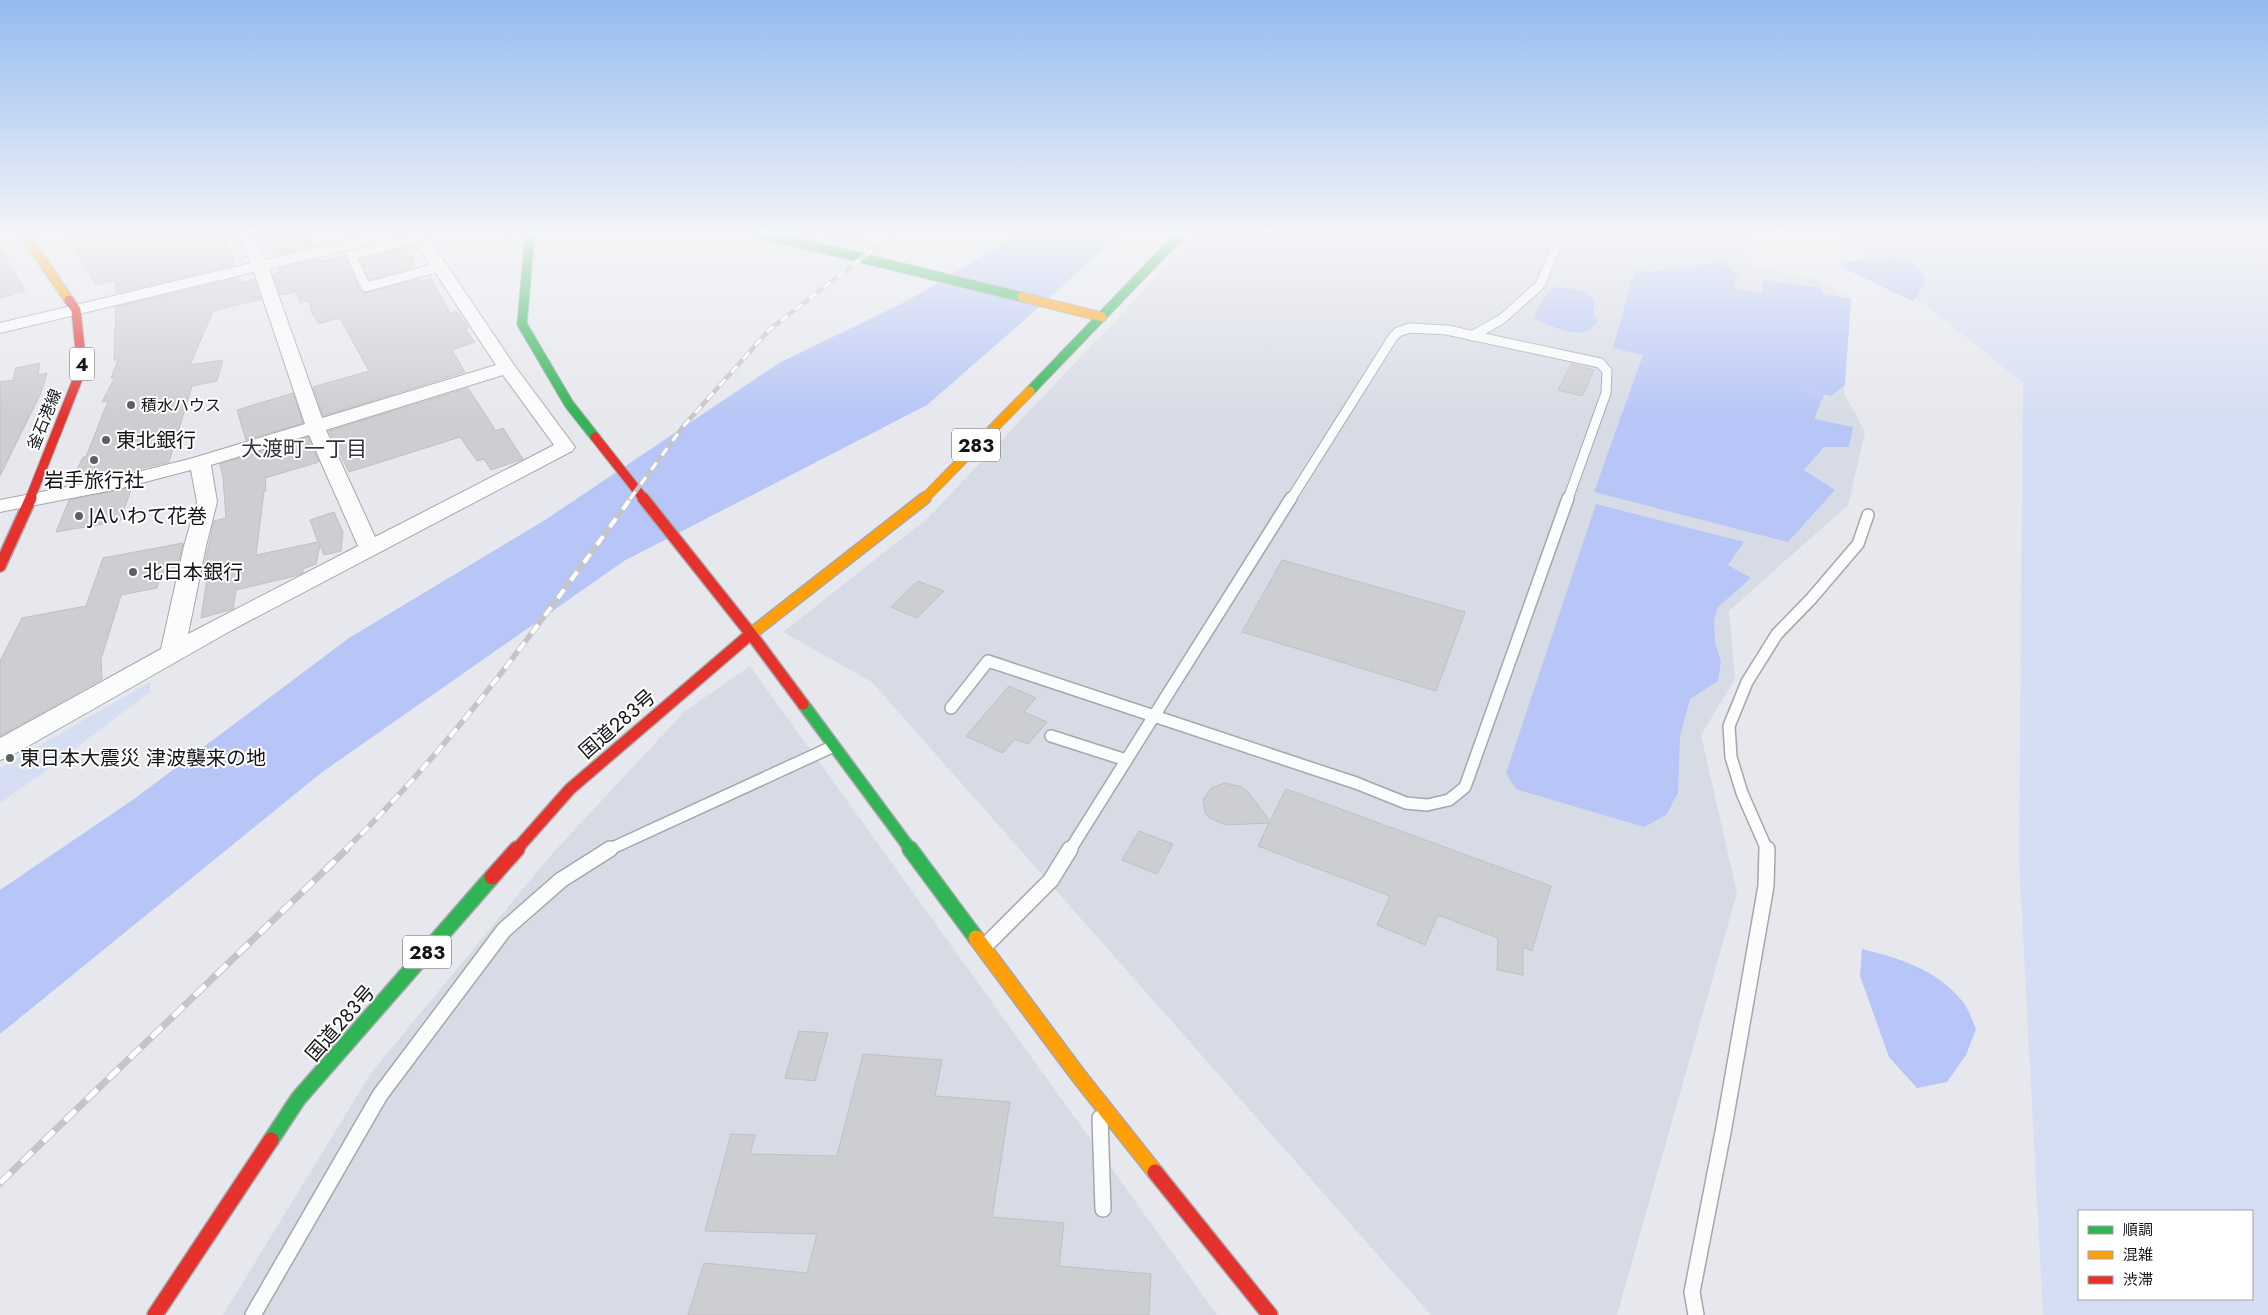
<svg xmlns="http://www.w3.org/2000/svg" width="2268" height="1315" viewBox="0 0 2268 1315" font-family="Jost,'Noto Sans JP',sans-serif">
	<rect width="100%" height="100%" fill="#e7e8ed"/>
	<g fill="#d7dbe5">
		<path d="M 814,234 L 871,234 L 855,244 Z"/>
		<path d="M 1197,234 L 1751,234 L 1746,265 L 1818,280 L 1851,299 L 1844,393 L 1865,432 L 1848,505 L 1729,611 L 1735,679 L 1701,735 L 1737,893 L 1617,1315 L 1431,1315 L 872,682 L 783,632 L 928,518 Z"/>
		<path d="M 750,666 L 1217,1315 L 223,1315 L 371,1073 L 551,855 L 684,712 Z"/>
	</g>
	<g fill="#d6def3" fill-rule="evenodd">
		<path d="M 1837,234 L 2268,234 L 2268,1315 L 2043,1315 L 2019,859 L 2023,383 ZM 2079,1211 L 2252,1211 L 2252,1299 L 2079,1299 Z"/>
		<path d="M 150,682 L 150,692 L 40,775 L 0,803 L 0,768 Z"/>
	</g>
	<g fill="#b7c6f6">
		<path d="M 1019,234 L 1120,234 L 1028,317 L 927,405 L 624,561 L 321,773 L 0,1034 L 0,890 L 134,799 L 349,638 L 545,520 L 779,363 L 909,300 Z"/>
		<path d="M 1896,257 C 1924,264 1934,278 1913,301 L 1836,265 L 1862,259 Z"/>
		<path d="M 1722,262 L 1738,275 L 1734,288 L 1762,294 L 1764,280 L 1822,288 L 1823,294 L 1851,299 L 1845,385 L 1831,396 L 1778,385 L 1824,395 L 1814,419 L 1853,427 L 1849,447 L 1824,447 L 1804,470 L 1835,490 L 1788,542 L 1594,492 L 1643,355 L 1613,348 L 1635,269 L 1648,272 Z"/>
		<path d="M 1553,287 C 1570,289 1601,288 1593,312 L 1598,321 C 1595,324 1592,329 1589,330 C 1576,339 1547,324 1534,319 L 1540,303 Z"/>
		<path d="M 1596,504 L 1744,542 L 1728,565 L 1751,578 L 1718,607 L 1714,620 L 1715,643 L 1721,661 L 1718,681 L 1690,699 L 1680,736 L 1678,793 L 1666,815 L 1644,827 L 1516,789 L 1506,773 Z"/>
		<path d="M 1862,949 C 1899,958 1938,970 1963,1002 C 1969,1009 1972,1021 1976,1029 L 1966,1055 L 1947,1082 L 1917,1088 L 1889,1057 L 1860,976 Z"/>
	</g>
	<g fill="#cdced2" stroke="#bfc0c4">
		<path d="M 66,234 L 224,234 L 234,265 L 116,293 L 116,280 L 96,285 Z"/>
		<path d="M 266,234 L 307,234 L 313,247 L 274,256 Z"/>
		<path d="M 0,247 L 25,291 L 0,298 Z"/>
		<path d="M 407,248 L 415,267 L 369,280 L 360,259 Z"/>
		<path d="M 345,256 L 360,290 L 364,293 L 420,279 L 421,281 L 431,278 L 450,313 L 456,311 L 469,328 L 465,329 L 475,342 L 452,350 L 465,372 L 323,416 L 313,387 L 369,371 L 340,318 L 318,324 L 315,315 L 313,316 L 309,301 L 300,303 L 296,292 L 283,295 L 280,294 L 273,275 L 280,271 L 279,268 L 318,259 L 319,262 Z"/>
		<path d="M 238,278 L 240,283 L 254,279 L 261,299 L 213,311 L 190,365 L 223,360 L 217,381 L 192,386 L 169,462 L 76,483 L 77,481 L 72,480 L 83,457 L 86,457 L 108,401 L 102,402 L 115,377 L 111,378 L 118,360 L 114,360 L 116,307 Z"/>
		<path d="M 40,363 L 38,375 L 47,373 L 40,395 L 0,476 L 0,382 L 13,380 L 16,368 Z"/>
		<path d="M 1571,364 L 1594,370 L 1582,396 L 1558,390 Z"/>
		<path d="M 468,388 L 496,431 L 503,428 L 523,459 L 491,470 L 484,459 L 477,461 L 460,437 L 349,472 L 329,431 Z"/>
		<path d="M 293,393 L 303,423 L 246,440 L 237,410 Z"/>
		<path d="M 308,437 L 319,462 L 265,478 L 266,491 L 264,491 L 256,555 L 318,542 L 310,520 L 334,512 L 343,532 L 341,551 L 324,555 L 320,545 L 316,564 L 303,569 L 303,573 L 295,576 L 236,590 L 233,609 L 201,618 L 209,566 L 204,567 L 214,521 L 226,518 L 223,477 L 220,464 Z"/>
		<path d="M 132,487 L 120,521 L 56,532 L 69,500 Z"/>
		<path d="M 183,543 L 176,573 L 161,575 L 157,588 L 121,595 L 101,659 L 102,679 L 0,736 L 0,661 L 22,618 L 86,606 L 103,558 Z"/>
		<path d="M 1282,560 L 1465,612 L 1436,691 L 1242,632 Z"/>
		<path d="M 918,581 L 944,591 L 917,618 L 891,607 Z"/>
		<path d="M 1009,686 L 1036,698 L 1024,712 L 1047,722 L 1028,744 L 1015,739 L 1003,753 L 966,736 Z"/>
		<path d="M 1225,783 L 1242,787 L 1248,792 L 1270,821 L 1286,789 L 1551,886 L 1532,951 L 1523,947 L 1523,975 L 1497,970 L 1498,938 L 1438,915 L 1425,945 L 1377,925 L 1390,896 L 1258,846 L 1269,823 L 1226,825 L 1210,818 L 1205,813 L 1203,800 L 1211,788 Z"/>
		<path d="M 1139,831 L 1173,844 L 1157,874 L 1122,860 Z"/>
		<path d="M 799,1031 L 828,1033 L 815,1081 L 785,1078 Z"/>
		<path d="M 863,1054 L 942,1060 L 935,1096 L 1010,1102 L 992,1217 L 1064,1223 L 1059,1266 L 1151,1274 L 1149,1315 L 688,1315 L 704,1263 L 807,1273 L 817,1234 L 705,1231 L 731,1134 L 755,1135 L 750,1154 L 837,1156 Z"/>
	</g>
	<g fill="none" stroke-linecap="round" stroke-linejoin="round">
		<g stroke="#a6a7aa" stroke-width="11">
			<g id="lane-far2">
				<path d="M 421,238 L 351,255 L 366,287 L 440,267"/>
				<path d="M 260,266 L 396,234"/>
				<path d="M 1472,336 L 1502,319 L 1540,285 L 1562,234"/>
				<path d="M 1291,499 L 1393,337 L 1398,332 L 1410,328 L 1447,330 L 1600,363 L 1607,371 L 1606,393 L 1568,499"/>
			</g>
		</g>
		<g stroke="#a6a7aa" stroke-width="14">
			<g id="lane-far1">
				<path d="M 951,708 L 988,661 L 1154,716"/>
				<path d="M 1154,716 L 1356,783 L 1406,803 L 1427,805 L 1449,800 L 1465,787 L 1568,498"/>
				<path d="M 1154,716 L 1291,498"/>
				<path d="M 1051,736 L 1126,760"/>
				<path d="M 608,850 L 834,746"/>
				<path d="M 1070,850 L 1154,716"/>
				<path d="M 1767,850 L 1742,793 L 1731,757 L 1729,726 L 1747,682 L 1777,634 L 1811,599 L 1858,544 L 1868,515"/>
			</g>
		</g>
		<g stroke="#a6a7aa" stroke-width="18">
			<g id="lane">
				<path d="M 985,946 L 1051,880 L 1070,849"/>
				<path d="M 1100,1118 L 1103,1209"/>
				<path d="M 253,1315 L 380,1095 L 504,930 L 561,880 L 610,849"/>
				<path d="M 1696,1315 L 1692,1292 L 1724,1127 L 1766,886 L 1767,849"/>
			</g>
		</g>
		<g stroke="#a6a7aa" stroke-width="2">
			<path id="street" d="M 238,234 L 254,234 L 268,266 L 322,418 L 496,365 L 410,234 L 426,234 L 514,365 L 575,447 L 572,451 L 232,630 L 9,757 L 0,760 L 0,738 L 161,649 L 184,546 L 197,502 L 191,470 L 118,489 L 0,512 L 0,500 L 118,477 L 193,458 L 305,424 L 254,272 L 0,333 L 0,323 L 251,263 ZM 503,375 L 554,445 L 375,537 L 326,430 ZM 309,435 L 358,546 L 188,634 L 206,546 L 217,502 L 211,465 Z"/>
		</g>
		<g stroke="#a6a7aa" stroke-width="11">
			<g id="fast-far2">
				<path d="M 530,234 L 522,324 L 569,404 L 595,437"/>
				<path d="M 763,234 L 1022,297"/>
				<path d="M 1030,391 L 1181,234"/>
			</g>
		</g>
		<g stroke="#a6a7aa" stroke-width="14">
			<path id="fast-far1" d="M 803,704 L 911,850"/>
		</g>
		<g stroke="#a6a7aa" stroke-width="18">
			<g id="fast">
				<path d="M 910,849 L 976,938"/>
				<path d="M 271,1140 L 298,1099 L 492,877"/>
			</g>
		</g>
		<g stroke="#a6a7aa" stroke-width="11">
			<g id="slow-far2">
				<path d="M 24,234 L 69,300"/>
				<path d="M 1022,297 L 1102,317"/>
				<path d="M 924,499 L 1030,391"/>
			</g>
		</g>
		<g stroke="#a6a7aa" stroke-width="14">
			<path id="slow-far1" d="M 746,638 L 925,498"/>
		</g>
		<g stroke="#a6a7aa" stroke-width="18">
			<path id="slow" d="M 976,938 L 1078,1075 L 1155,1172"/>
		</g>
		<g stroke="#a6a7aa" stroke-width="11">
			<g id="jam-far2">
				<path d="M 595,437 L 644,499"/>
				<path d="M 30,499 L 82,368 L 76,310 L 69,300"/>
			</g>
		</g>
		<g stroke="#a6a7aa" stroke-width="14">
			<g id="jam-far1">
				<path d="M 643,498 L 751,634 L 803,704"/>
				<path d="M 0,566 L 31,498"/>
				<path d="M 516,850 L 570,789 L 746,638"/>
			</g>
		</g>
		<g stroke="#a6a7aa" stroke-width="18">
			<g id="jam">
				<path d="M 492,877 L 517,849"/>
				<path d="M 1155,1172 L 1270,1315"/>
				<path d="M 155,1315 L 271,1140"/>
			</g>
		</g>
		<use href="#lane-far2" stroke="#fbfcfc" stroke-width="9"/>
		<use href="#lane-far1" stroke="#fbfcfc" stroke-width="11"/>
		<use href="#lane" stroke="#fbfcfc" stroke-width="15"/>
		<use href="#street" fill="#fbfcfc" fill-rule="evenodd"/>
		<use href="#fast-far2" stroke="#30b455" stroke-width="9"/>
		<use href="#fast-far1" stroke="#30b455" stroke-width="11"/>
		<use href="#fast" stroke="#30b455" stroke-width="15"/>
		<use href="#slow-far2" stroke="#ff9f0a" stroke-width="9"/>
		<use href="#slow-far1" stroke="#ff9f0a" stroke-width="11"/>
		<use href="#slow" stroke="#ff9f0a" stroke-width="15"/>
		<use href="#jam-far2" stroke="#e5322d" stroke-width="9"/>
		<use href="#jam-far1" stroke="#e5322d" stroke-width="11"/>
		<use href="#jam" stroke="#e5322d" stroke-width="15"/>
		<g stroke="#c5c5c7" stroke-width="4.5">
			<path id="rail-far2" d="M 630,499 L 682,428 L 769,330 L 893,234"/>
		</g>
		<g stroke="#c5c5c7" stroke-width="5.5">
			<path id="rail-far1" d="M 345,850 C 454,745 542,620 631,498"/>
		</g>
		<g stroke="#c5c5c7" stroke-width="7">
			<path id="rail" d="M 0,1183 L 347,849"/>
		</g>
		<use href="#rail-far2" stroke="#fff" stroke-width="3" stroke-dasharray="9" stroke-linecap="butt"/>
		<use href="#rail-far1" stroke="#fff" stroke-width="4" stroke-dasharray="11" stroke-linecap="butt"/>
		<use href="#rail" stroke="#fff" stroke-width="5" stroke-dasharray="15" stroke-linecap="butt"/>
	</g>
	<linearGradient id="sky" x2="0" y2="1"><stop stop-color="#94bbee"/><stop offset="0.56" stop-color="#f4f5f7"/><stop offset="1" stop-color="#f4f5f7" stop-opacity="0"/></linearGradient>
	<rect width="2268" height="418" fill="url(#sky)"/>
	<g fill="#5e5f63" stroke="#fff" stroke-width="2">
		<circle cx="131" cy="405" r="5"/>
		<circle cx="106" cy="440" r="5"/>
		<circle cx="94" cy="460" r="5"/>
		<circle cx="79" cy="516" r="5"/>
		<circle cx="133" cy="572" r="5"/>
		<circle cx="10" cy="758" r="5"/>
	</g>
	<g text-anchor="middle" stroke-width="4" stroke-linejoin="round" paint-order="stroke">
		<g font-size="16" fill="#141518" stroke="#fff" text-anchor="start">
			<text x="141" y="411">積水ハウス</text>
		</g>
		<g font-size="16" fill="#141518" stroke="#fff">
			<text transform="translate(44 419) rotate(-68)" y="6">釜石港線</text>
		</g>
		<g fill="#fff" stroke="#5a5b5d" stroke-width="1">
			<rect x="69.5" y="347.5" width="25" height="33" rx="4"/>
			<rect x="952" y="428.5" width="48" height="33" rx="4"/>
			<rect x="403" y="935.5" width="48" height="33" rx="4"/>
		</g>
		<g font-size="19" font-weight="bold" fill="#141518">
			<text x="82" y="371">4</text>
			<text x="976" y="452">283</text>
			<text x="427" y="959">283</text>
		</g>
		<g font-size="20" fill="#141518" stroke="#fff" text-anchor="start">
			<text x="116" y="447">東北銀行</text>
			<text x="94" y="487" text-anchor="middle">岩手旅行社</text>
			<text x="89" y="523">JAいわて花巻</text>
			<text x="143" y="579">北日本銀行</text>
			<text x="20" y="765">東日本大震災 津波襲来の地</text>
		</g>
		<g font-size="20" fill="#141518" stroke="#fff">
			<text transform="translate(617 724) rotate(-41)" y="7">国道283号</text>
			<text transform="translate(340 1023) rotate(-49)" y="7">国道283号</text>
		</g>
		<g font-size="21" fill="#31343a" stroke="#fff">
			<text x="304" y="456">大渡町一丁目</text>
		</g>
	</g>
	<rect x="2078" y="1210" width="175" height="90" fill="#ffffff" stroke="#a1a1a3"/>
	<rect x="2088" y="1226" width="25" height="8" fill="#30b455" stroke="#a1a1a3"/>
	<text x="2123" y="1235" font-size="15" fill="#141518">順調</text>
	<rect x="2088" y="1251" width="25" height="8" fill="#ff9f0a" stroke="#a1a1a3"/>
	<text x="2123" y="1260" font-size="15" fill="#141518">混雑</text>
	<rect x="2088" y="1276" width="25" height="8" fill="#e5322d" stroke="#a1a1a3"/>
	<text x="2123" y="1285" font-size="15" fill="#141518">渋滞</text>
</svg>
